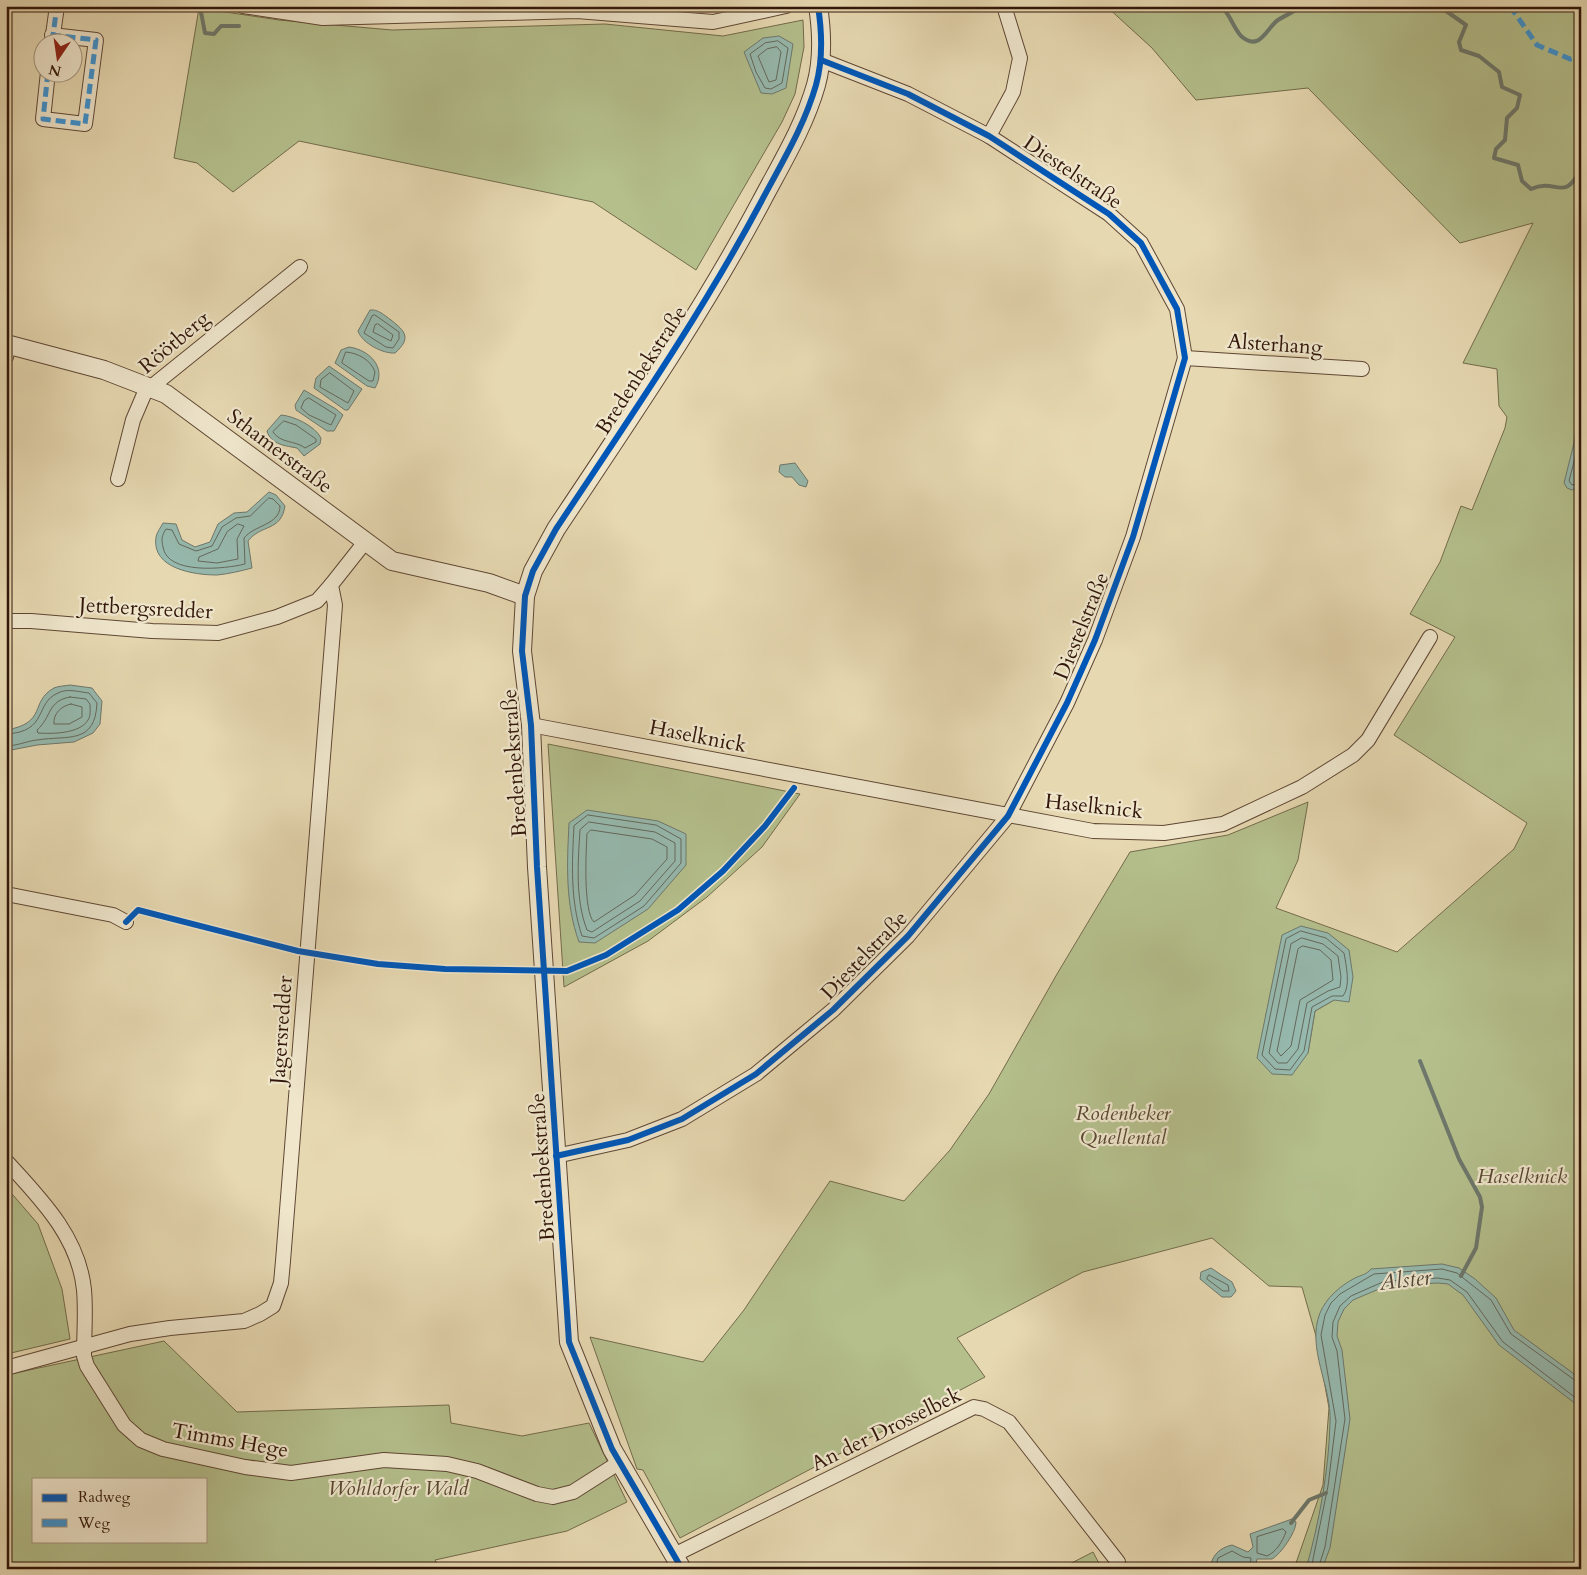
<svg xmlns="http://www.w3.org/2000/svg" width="1587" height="1575" viewBox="0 0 1587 1575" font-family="Cardo,serif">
	<rect width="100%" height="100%" fill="#e6d8b1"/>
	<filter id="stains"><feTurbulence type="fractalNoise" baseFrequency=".004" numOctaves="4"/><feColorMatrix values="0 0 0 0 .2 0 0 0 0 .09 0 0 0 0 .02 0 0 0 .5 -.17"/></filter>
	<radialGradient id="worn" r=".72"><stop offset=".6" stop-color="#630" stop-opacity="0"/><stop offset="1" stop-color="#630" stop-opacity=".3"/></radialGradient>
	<g fill="#b4bf8c" stroke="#736b4b" fill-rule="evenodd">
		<path d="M 1106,6 L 1581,6 L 1581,1379 L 1540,1351 L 1581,1408 L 1581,1569 L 1294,1569 L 1323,1485 L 1329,1408 L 1316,1336 L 1302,1287 L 1269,1286 L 1212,1238 L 1083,1272 L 957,1338 L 985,1377 L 680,1538 L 643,1470 L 637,1469 L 590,1337 L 703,1362 L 744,1310 L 830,1181 L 904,1201 L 950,1150 L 989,1094 L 1057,974 L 1130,852 L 1228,835 L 1308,802 L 1298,860 L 1276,908 L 1397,952 L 1514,849 L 1527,823 L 1394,735 L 1455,637 L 1410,614 L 1440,562 L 1461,506 L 1472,510 L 1505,428 L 1507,417 L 1499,406 L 1497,369 L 1463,363 L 1533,223 L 1460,243 L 1308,88 L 1196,100 L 1152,48 ZM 1353,977 L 1334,1000 L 1315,1011 L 1308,1053 L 1265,1015 Z"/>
		<path d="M 199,8 L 279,20 L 392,30 L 605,24 L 723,36 L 803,20 L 804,47 L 795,94 L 782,122 L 696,270 L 593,202 L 299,141 L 233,192 L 197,163 L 174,158 Z"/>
		<path d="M 548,744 L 800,794 L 762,847 L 707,897 L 648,941 L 564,987 Z"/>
		<path d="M 6,1187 L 38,1224 L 62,1289 L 70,1339 L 11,1353 L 6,1321 Z"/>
		<path d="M 164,1341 L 237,1412 L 449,1405 L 451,1423 L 522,1436 L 589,1423 L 627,1502 L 567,1531 L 435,1560 L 440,1569 L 6,1569 L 6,1375 ZM 34,1479 L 206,1479 L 206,1541 L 34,1541 Z"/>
		<path d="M 1093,1552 L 1102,1569 L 1060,1569 Z"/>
	</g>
	<g fill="#96b9ae" stroke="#6e786c">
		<path d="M 779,36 L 793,44 L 786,88 L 772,94 L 761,93 L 744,52 L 763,38 Z"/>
		<path d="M 370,310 C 378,309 384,315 391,320 C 405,331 412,338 395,353 C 383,354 362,343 358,331 Z"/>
		<path d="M 349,347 C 370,350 387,368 375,388 L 367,386 L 335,363 L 341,350 Z"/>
		<path d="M 329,366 L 362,389 L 348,410 L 345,410 L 314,388 L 316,378 Z"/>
		<path d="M 304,390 L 336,409 L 343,415 L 334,431 L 327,431 L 296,410 L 295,405 Z"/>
		<path d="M 1581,399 L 1581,486 L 1572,490 L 1567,488 L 1564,483 L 1574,443 Z"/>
		<path d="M 281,415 C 294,416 315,426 321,438 L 320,444 L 304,456 L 297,448 C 287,446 271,445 267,431 Z"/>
		<path d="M 795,463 L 808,481 L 806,487 L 799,485 L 792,477 L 785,477 L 779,472 L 780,465 Z"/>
		<path d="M 269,492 L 276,495 L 285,506 C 281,532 261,524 248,541 L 252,568 C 241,571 228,574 217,575 C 195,575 151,569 156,537 C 157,532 161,527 163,523 L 176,524 L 182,540 L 195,547 L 210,542 L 218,524 L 234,513 L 247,512 Z"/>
		<path d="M 70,685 L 92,688 L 102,701 L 100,724 L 93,733 L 74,742 L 37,745 L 6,751 L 6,730 C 48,723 29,702 54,688 C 58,686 65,686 70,685 Z"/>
		<path d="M 587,810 L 658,821 L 686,834 L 686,865 L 648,909 L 595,943 L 579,942 C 565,903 567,864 569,823 Z"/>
		<path d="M 1301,926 L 1328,933 L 1349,950 L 1353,977 L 1349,1002 L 1334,1000 L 1315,1011 L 1308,1053 L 1292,1075 L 1272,1074 L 1257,1058 L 1282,935 Z"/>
		<path d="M 1442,1264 L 1459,1268 L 1475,1279 L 1496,1298 L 1514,1330 L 1581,1379 L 1581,1408 L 1499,1345 L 1463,1295 L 1448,1284 L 1438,1283 L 1386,1286 L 1353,1300 L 1344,1309 L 1338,1322 L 1337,1336 L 1342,1350 L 1350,1419 L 1330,1548 L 1322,1569 L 1306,1569 C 1319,1523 1329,1470 1330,1422 C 1332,1387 1306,1348 1320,1313 C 1326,1298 1340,1286 1355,1278 C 1361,1275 1366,1275 1371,1269 Z"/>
		<path d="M 1211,1268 L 1232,1282 L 1236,1291 L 1231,1297 L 1222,1297 L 1200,1279 L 1201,1272 Z"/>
		<path d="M 1292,1519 L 1296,1522 C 1296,1532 1281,1554 1272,1559 L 1257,1559 L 1255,1569 L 1206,1569 L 1210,1567 C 1213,1554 1220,1548 1232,1545 L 1248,1552 L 1253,1547 L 1250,1534 Z"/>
	</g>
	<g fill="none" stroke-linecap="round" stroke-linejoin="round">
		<g stroke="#64685c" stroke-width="1">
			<path d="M 778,41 L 788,48 L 782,83 L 771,89 L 765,88 L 756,72 L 750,54 L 765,43 Z"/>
			<path d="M 777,47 L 781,52 L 776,80 L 769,82 L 758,56 L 767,49 Z"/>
			<path d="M 375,315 L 399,332 L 399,339 L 393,348 L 386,347 L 364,333 L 372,316 Z"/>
			<path d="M 378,324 L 393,335 L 391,341 L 373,332 L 375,325 Z"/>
			<path d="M 346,352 C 358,353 371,360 375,372 L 373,381 L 369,381 L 342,363 Z"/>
			<path d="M 330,373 L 354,391 L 348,403 L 320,387 L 321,380 Z"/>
			<path d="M 309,398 L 336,415 L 331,425 L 309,415 L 301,408 L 304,401 Z"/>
			<path d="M 284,421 L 296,425 L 316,439 L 316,442 L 305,448 C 295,440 281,444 273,432 Z"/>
			<path d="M 1581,435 L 1569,481 L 1572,485 L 1581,483"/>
			<path d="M 269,498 L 273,499 L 280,506 C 280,525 254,525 244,538 L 245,564 C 225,569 167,575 163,547 C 161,539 162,535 166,529 L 172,530 L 179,544 L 196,551 L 212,546 L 222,527 L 236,518 L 250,516 Z"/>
			<path d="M 238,524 L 244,526 L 237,539 L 238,559 L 217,563 L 198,561 L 199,557 L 218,549 L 227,532 Z"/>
			<path d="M 70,697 L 86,699 L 90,704 C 90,709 91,716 88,720 C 80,734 51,734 38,733 L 37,730 C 52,717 47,701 70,697 Z"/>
			<path d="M 71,704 L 82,707 L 82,717 L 69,724 L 54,724 C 53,714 61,706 71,704 Z"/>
			<path d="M 6,734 C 49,732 34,703 58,693 C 67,688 79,692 89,693 L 97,703 C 95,745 68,735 37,740 C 27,741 17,746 6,746"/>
			<path d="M 588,815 L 656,825 L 681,839 L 681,863 L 644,906 L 594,938 L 582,936 C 570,900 572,863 574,826 Z"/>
			<path d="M 589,822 L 655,832 L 675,843 L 675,861 L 640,901 L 592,932 L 587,930 C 575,899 578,862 580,830 Z"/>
			<path d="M 591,830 L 652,839 L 667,847 L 667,859 L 635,895 L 594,922 C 583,912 586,850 587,834 Z"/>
			<path d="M 1301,931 L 1326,938 L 1344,953 C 1346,965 1351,986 1343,996 L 1332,996 L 1312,1007 L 1304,1051 L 1290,1070 L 1275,1069 L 1262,1055 L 1286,939 Z"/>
			<path d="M 1302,938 L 1323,944 L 1338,956 L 1341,977 L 1340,987 L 1328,991 L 1307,1003 L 1298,1049 L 1287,1063 L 1278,1063 L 1269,1053 L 1291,944 Z"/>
			<path d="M 1303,946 L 1320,950 L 1331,960 L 1333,980 L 1300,1000 L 1291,1046 L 1281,1056 L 1277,1051 L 1298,949 Z"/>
			<path d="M 1209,1275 L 1228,1285 L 1229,1291 L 1223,1291 L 1207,1279 Z"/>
			<path d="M 1283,1529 L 1286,1532 C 1282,1542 1277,1551 1267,1556 L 1257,1553 L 1257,1537 Z"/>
			<path d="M 1215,1569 L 1218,1558 L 1232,1551 L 1243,1557 L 1251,1558 L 1250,1569"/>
			<path d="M 1311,1569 L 1328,1486 L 1336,1421 L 1321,1335 L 1325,1315 L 1331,1303 L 1340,1294 L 1374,1274 L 1442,1269 L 1457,1273 L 1491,1300 L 1511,1334 L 1576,1381 L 1581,1382"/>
			<path d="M 1318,1569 L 1325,1547 L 1345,1419 L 1337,1351 L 1332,1337 L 1333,1322 L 1340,1306 L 1351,1296 L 1385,1281 L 1438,1278 L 1450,1280 L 1467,1292 L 1503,1342 L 1581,1402"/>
		</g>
		<g stroke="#6e786c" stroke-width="4">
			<path d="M 1221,6 C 1230,14 1233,27 1241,36 C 1260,53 1267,27 1278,20 C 1286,15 1294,12 1302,6"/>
			<path d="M 1439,6 L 1466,25 L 1459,42 L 1461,50 L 1479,56 L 1499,72 L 1502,87 L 1520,95 L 1517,108 L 1507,118 L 1505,140 L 1496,149 L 1494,158 L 1518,165 L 1522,181 L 1531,189 C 1557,177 1563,204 1581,169"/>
			<path d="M 201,12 L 205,33 L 214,34 L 221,26 L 239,26"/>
			<path d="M 1420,1061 L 1459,1159 L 1480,1197 L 1482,1207 L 1476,1248 L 1461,1276"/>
			<path d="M 1291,1523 L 1309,1500 L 1326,1493"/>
		</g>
		<g stroke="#5f4734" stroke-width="16">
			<g id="minor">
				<path d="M 243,6 L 323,18 L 577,11 L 713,22 L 786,6"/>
				<path d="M 52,42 L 57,6"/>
				<path d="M 48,72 L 43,119 L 85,124 L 96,40 L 52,35"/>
				<path d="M 989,136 L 1013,92 L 1020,58 L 1004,6"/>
				<path d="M 6,357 L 8,345"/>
				<path d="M 1185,358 L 1362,369"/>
				<path d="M 118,479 L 133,420 L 145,392 L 300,267"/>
				<path d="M 6,621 L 31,621 L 152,631 L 218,633 L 277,617 L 317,601 L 331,585"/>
				<path d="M 531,725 L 1093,831 L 1164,833 L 1223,824 L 1302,787 L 1353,755 L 1368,740 L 1430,637"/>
				<path d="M 6,894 L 113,915 L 126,922"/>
				<path d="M 556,1156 L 628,1140 L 682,1119 L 756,1074 L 833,1010 L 908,936 L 1008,816 L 1067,703 L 1095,640 L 1133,537 L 1185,358 L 1177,309 L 1141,243 L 1109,214 L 989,136 L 908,94 L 821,60"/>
				<path d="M 6,1161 C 40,1198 79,1237 84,1290 C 86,1312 84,1334 84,1356 L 87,1366 L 124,1425 L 141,1440 L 163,1449 L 245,1467 L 291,1473 L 384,1460 L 447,1464 L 477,1471 L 537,1494 L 553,1497 L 573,1492 L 620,1462"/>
				<path d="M 6,1368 L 130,1334 L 170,1328 L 244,1321 L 260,1314 L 273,1306 L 281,1283 L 283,1261 L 335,605 L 331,585 L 365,542"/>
				<path d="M 674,1555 L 974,1407 L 984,1409 L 1009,1422 L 1118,1562"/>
			</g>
		</g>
		<g stroke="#5f4734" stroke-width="20">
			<g id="tertiary">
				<path d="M 6,344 L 104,370 L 166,394 L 392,561 L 489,583 L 525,596"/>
				<path d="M 682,1569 L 612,1449 L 569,1342 L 537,867 L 531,725 L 522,651 L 525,596 L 533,571 L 556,529 C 627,422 701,315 761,202 C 781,164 804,127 816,85 C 823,60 822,32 818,6"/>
			</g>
		</g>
		<use href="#minor" stroke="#efe6cc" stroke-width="14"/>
		<use href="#tertiary" stroke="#efe6cc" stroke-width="18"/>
		<g stroke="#3d93d2" stroke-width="5" stroke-dasharray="10 5" stroke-linecap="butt">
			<path d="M 1510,6 L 1537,45 L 1570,59 L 1581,56"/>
			<path d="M 52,42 L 57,6"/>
			<path d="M 48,72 L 43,119 L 85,124 L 96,40 L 52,35"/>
		</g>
		<g stroke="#efe6cc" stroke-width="9">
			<g id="cycleway">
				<path d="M 126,922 L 138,910 L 298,951 L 378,964 L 445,969 L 567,971 L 606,955 L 678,910 L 723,871 L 765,826 L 794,788"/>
				<path d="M 556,1156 L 628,1140 L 682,1119 L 756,1074 L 833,1010 L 908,936 L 1008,816 L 1067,703 L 1095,640 L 1133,537 L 1185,358 L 1177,309 L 1141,243 L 1109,214 L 989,136 L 908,94 L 821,60"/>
				<path d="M 682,1569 L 612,1449 L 569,1342 L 537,867 L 531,725 L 522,651 L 525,596 L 533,571 L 556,529 C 627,422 701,315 761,202 C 781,164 804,127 816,85 C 823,60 822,32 818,6"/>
			</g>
		</g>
		<use href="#cycleway" stroke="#0057b8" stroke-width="6"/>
	</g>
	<g text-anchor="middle" stroke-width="4.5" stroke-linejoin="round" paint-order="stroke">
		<g font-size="21" fill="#32170a" stroke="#efe6cc">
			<text transform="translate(1073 172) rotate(34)" y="7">Diestelstraße</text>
			<text transform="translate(174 342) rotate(-40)" y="7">Röötberg</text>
			<text transform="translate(1275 344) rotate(4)" y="7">Alsterhang</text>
			<text transform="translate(641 370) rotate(-57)" y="7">Bredenbekstraße</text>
			<text transform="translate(280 451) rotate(37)" y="7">Sthamerstraße</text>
			<text transform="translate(146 608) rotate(3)" y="7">Jettbergsredder</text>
			<text transform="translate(1081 626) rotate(-68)" y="7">Diestelstraße</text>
			<text transform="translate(698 736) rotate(11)" y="7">Haselknick</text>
			<text transform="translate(514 763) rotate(-94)" y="7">Bredenbekstraße</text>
			<text transform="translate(1094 806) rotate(6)" y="7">Haselknick</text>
			<text transform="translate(864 955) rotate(-46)" y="7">Diestelstraße</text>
			<text transform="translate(281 1030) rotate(-86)" y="7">Jagersredder</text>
			<text transform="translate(542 1167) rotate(-94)" y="7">Bredenbekstraße</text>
			<text transform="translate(886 1429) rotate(-26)" y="7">An der Drosselbek</text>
			<text transform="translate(230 1440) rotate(10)" y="7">Timms Hege</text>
		</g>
		<g font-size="21" font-style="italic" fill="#594931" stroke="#efe6cc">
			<text x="1123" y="1120">Rodenbeker<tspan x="1123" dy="24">Quellental</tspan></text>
			<text x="1522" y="1183">Haselknick</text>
			<text x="398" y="1495">Wohldorfer Wald</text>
		</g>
		<g font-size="22" font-style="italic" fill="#50483b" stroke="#efe6cc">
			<text transform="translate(1405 1279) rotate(-7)" y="8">Alster</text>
		</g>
	</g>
	<rect width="1587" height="1575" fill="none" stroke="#e6d8b1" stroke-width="25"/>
	<rect x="8" y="8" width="1572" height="1560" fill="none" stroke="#32170a" stroke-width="2.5"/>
	<rect x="12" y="12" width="1562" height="1550" fill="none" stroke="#32170a"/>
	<rect x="32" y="1478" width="175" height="65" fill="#efe6cc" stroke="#a3937e"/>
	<rect x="42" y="1494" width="25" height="8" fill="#0057b8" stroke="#a3937e"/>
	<text x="78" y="1502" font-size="15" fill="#32170a">Radweg</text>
	<rect x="42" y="1519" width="25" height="8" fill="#3d93d2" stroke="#a3937e"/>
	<text x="78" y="1528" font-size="15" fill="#32170a">Weg</text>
	<g transform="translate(58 58) rotate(193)"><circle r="24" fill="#efe6cc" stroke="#a3937e"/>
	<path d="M0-4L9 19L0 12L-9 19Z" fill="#8f2418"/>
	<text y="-8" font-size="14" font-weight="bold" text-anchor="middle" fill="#32170a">N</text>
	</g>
	<rect width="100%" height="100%" filter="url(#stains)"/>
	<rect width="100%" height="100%" fill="url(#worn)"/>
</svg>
